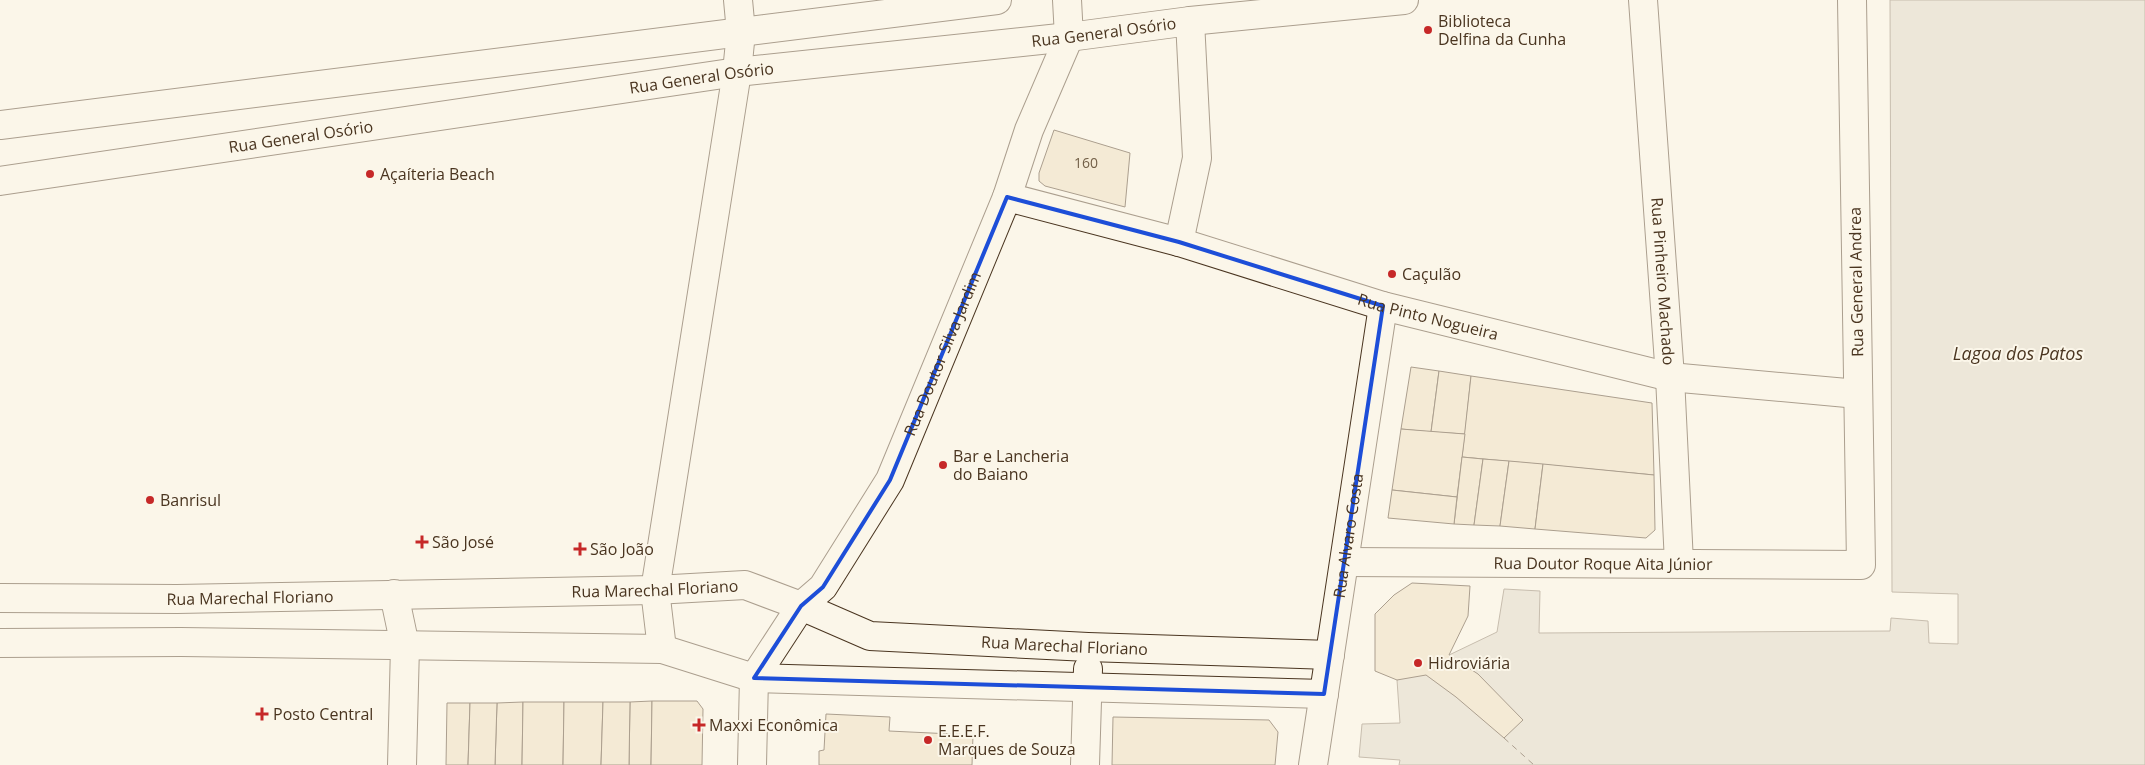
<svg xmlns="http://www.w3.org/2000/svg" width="2145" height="765" viewBox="0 0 2145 765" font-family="'Open Sans',sans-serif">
	<rect width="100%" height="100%" fill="#fbf6e9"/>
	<path fill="#dcd4c6" stroke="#887966" d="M 1890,0 L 2145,0 L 2145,765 L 1399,765 L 1400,760 L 1359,757 L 1362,724 L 1400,723 L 1397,680 L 1497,632 L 1504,589 L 1540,591 L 1539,633 L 1890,631 L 1891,618 L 1928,621 L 1929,643 L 1958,644 L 1958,594 L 1892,592 Z"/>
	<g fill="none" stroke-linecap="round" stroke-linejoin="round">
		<path stroke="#4a3520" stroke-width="1" stroke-dasharray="6 5" stroke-linecap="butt" d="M 1504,738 L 1534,765"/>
	</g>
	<g fill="#ecdcbc" stroke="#4a3520">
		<path d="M 1054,130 L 1130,153 L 1125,207 L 1045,186 L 1039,181 L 1039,173 Z"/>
		<path d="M 1411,367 L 1439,371 L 1431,432 L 1401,429 Z"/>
		<path d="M 1439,371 L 1471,376 L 1465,434 L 1431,432 Z"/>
		<path d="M 1471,376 L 1652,403 L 1654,475 L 1462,457 Z"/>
		<path d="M 1401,429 L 1465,434 L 1457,497 L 1392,490 Z"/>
		<path d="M 1462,457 L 1483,459 L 1474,525 L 1454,524 Z"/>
		<path d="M 1483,459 L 1509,461 L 1500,526 L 1474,525 Z"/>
		<path d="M 1509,461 L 1543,464 L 1535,529 L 1500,526 Z"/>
		<path d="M 1543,464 L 1654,475 L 1655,530 L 1646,538 L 1535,529 Z"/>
		<path d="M 1392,490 L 1457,497 L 1454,524 L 1388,518 Z"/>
		<path d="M 1412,583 L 1470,586 L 1468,616 L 1449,655 L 1478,674 L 1523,720 L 1504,738 L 1456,697 L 1426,675 L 1397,680 L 1375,671 L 1375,614 L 1394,595 Z"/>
		<path d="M 652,701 L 651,765 L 629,765 L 630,702 Z"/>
		<path d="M 652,701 L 697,701 L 703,709 L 702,765 L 651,765 Z"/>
		<path d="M 523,702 L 522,765 L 495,765 L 497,703 Z"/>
		<path d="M 523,702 L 564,702 L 563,765 L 522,765 Z"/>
		<path d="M 564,702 L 603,702 L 601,765 L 563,765 Z"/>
		<path d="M 603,702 L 630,702 L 629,765 L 601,765 Z"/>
		<path d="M 447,703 L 470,703 L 468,765 L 446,765 Z"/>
		<path d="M 470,703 L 497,703 L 495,765 L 468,765 Z"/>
		<path d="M 826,714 L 890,717 L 889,731 L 973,735 L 972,765 L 819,765 L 819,751 L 824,750 Z"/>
		<path d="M 1113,717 L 1269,720 L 1278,732 L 1275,765 L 1112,765 Z"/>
	</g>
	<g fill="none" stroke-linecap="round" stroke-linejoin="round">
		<g stroke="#4a3520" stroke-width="30">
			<g id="street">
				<path id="s1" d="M 1643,0 L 1670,377 L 1679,563"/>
				<path d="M 0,125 L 997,0"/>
				<path id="s2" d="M 0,181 L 737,72 L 1069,37 L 1190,21 L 1404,0"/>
				<path id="s3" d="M 1007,197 L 1179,242 L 1383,306 L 1670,377 L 1858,394"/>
				<path d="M 1179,242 L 1197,158 L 1190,21"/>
				<path id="s4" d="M 1345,562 L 1861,565 L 1852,0"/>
				<path d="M 394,594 L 405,646 L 402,765"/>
				<path id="s5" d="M 0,598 L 177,599 L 655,590 L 745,585 L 801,606 L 870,636 L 1088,647 L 1330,655"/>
				<path d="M 0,643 L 181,642 L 662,649 L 754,678 L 1324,694"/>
				<path d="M 662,649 L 655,590 L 737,72 L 741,32 L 738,0"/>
				<path id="s6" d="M 752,765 L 754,678 L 801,606 L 823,587 L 890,480 L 1007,197 L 1029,130 L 1069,37 L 1067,0"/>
				<path d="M 1085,765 L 1088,669"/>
				<path id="s7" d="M 1313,765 L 1383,306"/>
			</g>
		</g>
		<use href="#street" stroke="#fbf6e9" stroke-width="28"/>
	</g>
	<path d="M0 0H2145V765H0ZM 1007,197 L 1179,242 L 1383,306 L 1324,694 L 754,678 L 801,606 L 823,587 L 890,480 Z" fill="#fbf6e9" fill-opacity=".55" fill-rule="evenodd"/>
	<path fill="none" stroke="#1d4ed8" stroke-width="4" stroke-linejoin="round" d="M 1007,197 L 1179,242 L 1383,306 L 1324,694 L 754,678 L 801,606 L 823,587 L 890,480 Z"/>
	<g fill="#c62828" stroke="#fbf6e9" stroke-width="2">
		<circle cx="1428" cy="30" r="5"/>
		<circle cx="370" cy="174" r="5"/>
		<circle cx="1392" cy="274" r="5"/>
		<circle cx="943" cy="465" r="5"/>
		<circle cx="150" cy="500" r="5"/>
		<path d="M419.5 534.5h5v5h5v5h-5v5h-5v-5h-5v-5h5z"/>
		<path d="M577.5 541.5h5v5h5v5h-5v5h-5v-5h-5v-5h5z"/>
		<circle cx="1418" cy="663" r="5"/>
		<path d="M259.5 706.5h5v5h5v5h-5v5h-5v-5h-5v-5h5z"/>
		<path d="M696.5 717.5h5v5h5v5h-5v5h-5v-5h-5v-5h5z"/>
		<circle cx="928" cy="740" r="5"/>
	</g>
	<g text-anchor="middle" stroke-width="4" stroke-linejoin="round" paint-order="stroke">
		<g font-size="14" fill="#725f47">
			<text x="1086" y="168">160</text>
		</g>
		<g font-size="16" fill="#4a3520" stroke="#fbf6e9" text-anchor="start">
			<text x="1438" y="27">Biblioteca<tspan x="1438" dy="18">Delfina da Cunha</tspan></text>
			<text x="380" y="180">Açaíteria Beach</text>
			<text x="1402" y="280">Caçulão</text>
			<text x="953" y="462">Bar e Lancheria<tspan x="953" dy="18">do Baiano</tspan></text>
			<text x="160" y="506">Banrisul</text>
			<text x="432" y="548">São José</text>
			<text x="590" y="555">São João</text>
			<text x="1428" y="669">Hidroviária</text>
			<text x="273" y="720">Posto Central</text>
			<text x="709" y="731">Maxxi Econômica</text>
			<text x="938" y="737">E.E.E.F.<tspan x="938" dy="18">Marques de Souza</tspan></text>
		</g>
		<g font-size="16" fill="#4a3520" stroke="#fbf6e9">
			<text dy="6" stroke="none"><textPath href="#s2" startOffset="1114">Rua General Osório</textPath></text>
			<text dy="6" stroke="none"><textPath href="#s2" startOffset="709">Rua General Osório</textPath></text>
			<text dy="6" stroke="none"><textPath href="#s2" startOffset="304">Rua General Osório</textPath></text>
			<text dy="6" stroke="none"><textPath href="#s1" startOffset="282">Rua Pinheiro Machado</textPath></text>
			<text transform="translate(1856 282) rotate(-91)" y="6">Rua General Andrea</text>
			<text dy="6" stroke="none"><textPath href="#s3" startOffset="438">Rua Pinto Nogueira</textPath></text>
			<text dy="6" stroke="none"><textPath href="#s6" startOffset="465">Rua Doutor Silva Jardim</textPath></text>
			<text dy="6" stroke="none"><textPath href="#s7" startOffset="232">Rua Alvaro Costa</textPath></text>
			<text dy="6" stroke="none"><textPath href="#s4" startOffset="258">Rua Doutor Roque Aita Júnior</textPath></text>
			<text dy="6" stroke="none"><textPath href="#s5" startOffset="655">Rua Marechal Floriano</textPath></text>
			<text dy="6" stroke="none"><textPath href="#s5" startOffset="250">Rua Marechal Floriano</textPath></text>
			<text dy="6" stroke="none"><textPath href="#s5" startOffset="1075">Rua Marechal Floriano</textPath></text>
		</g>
		<g font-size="18" font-style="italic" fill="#4a3520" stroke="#fbf6e9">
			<text x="2018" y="360">Lagoa dos Patos</text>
		</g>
	</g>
</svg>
